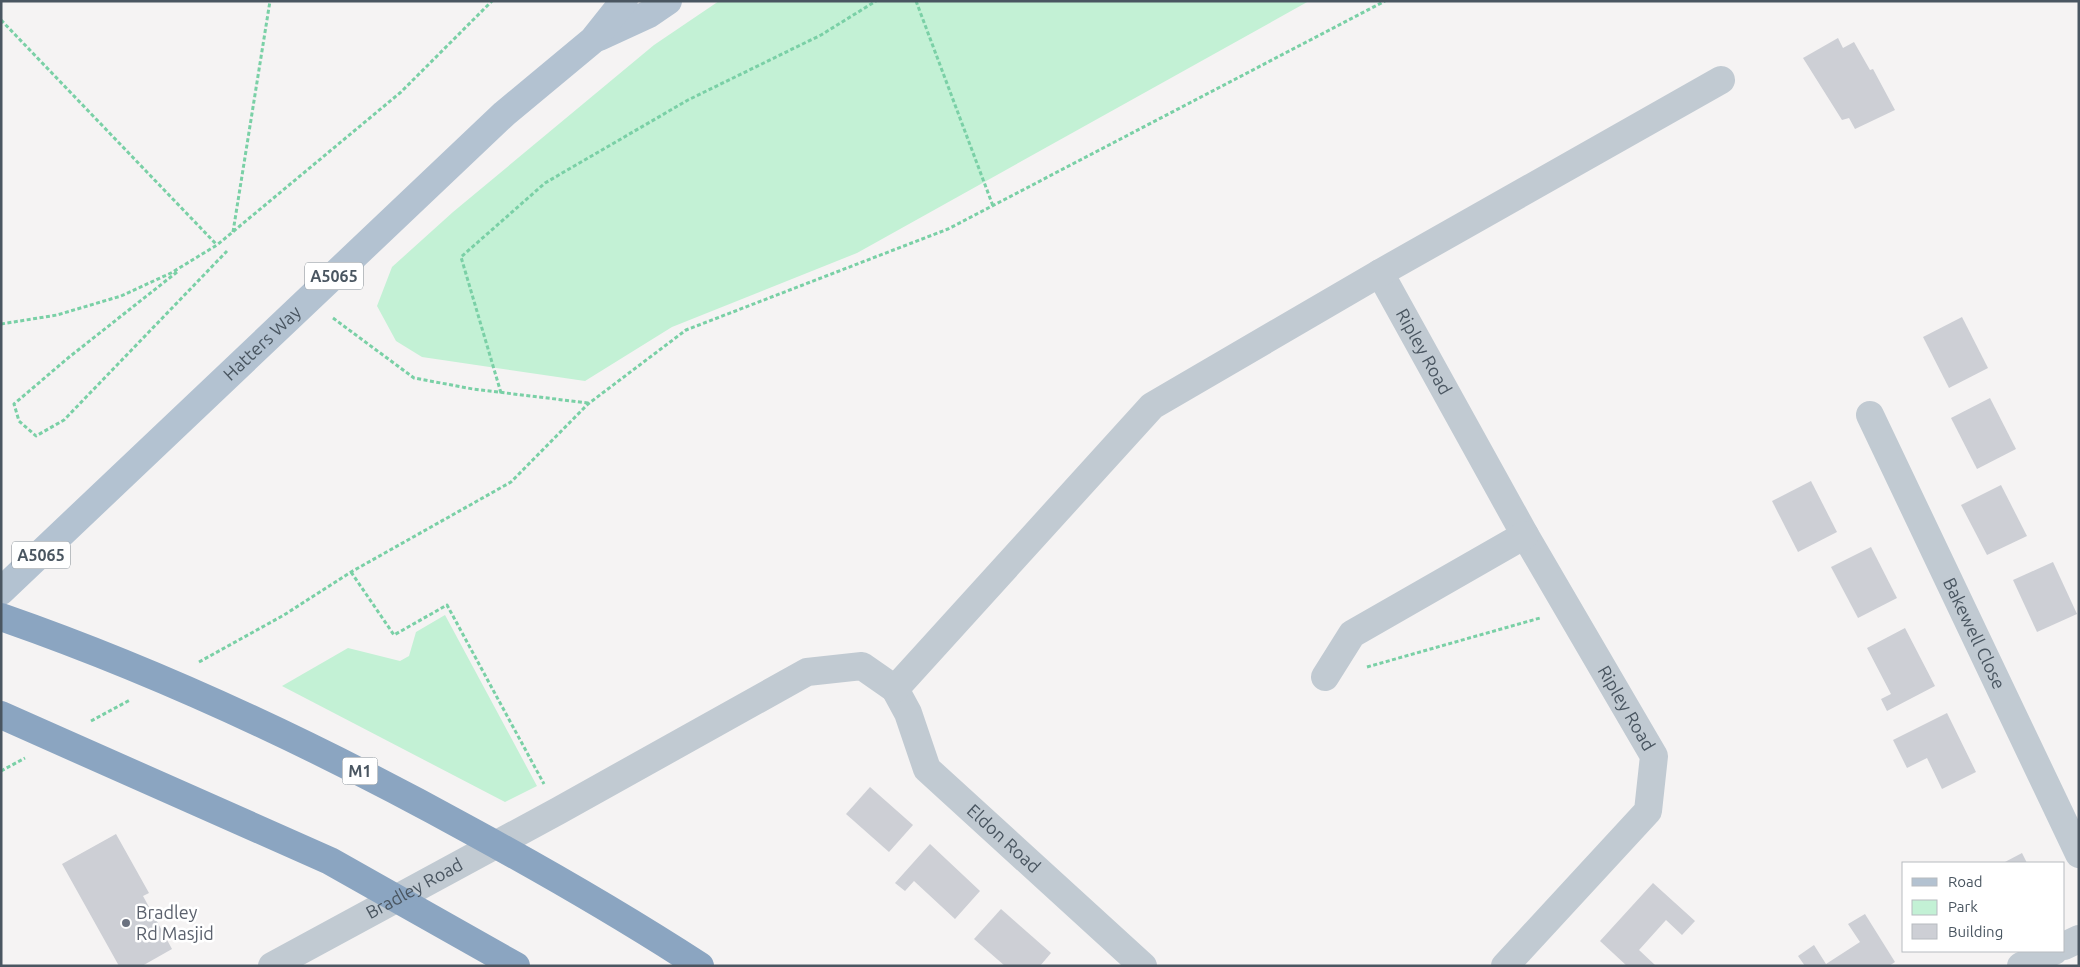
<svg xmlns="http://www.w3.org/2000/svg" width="2080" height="967" viewBox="0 0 2080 967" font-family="Ubuntu,sans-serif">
	<rect width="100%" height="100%" fill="#f5f3f3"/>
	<g fill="#c3f1d5">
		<path d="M 719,1 L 1309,1 L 857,253 L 672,327 L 585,381 L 422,357 L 396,341 L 377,306 L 392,267 L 453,212 L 654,45 Z"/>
		<path d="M 445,615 L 537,786 L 505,802 L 282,686 L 348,648 L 400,661 L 409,656 L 416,632 Z"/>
	</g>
	<g fill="#cdcfd5">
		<path d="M 1838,38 L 1843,48 L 1854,42 L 1870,70 L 1873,69 L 1895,110 L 1855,129 L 1849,118 L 1842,120 L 1803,58 Z"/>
		<path d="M 1962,317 L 1988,368 L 1949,388 L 1923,337 Z"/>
		<path d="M 1990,398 L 2016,449 L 1977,469 L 1951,418 Z"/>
		<path d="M 1811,481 L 1837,532 L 1798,552 L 1772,501 Z"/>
		<path d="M 2001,485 L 2027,536 L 1987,555 L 1961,505 Z"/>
		<path d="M 1871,547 L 1897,598 L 1858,618 L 1831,567 Z"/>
		<path d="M 2053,562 L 2077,614 L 2037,632 L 2013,580 Z"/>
		<path d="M 1905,628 L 1935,686 L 1887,711 L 1881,699 L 1891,694 L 1867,648 Z"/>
		<path d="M 1947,713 L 1976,772 L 1942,789 L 1927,758 L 1907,768 L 1893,740 Z"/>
		<path d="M 870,787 L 913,825 L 889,852 L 846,814 Z"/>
		<path d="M 116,834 L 149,893 L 143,896 L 172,949 L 142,966 L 119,966 L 62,864 Z"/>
		<path d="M 930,844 L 980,891 L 955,919 L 914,881 L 905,891 L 895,883 Z"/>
		<path d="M 2022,853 L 2027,863 L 2003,863 Z"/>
		<path d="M 1653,883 L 1695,921 L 1682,935 L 1666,920 L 1639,950 L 1655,965 L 1627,966 L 1600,941 Z"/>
		<path d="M 1001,909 L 1051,953 L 1040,966 L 1005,966 L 974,939 Z"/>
		<path d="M 1865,914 L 1895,962 L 1889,966 L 1805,966 L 1798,956 L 1814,945 L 1826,964 L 1860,942 L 1848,924 Z"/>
	</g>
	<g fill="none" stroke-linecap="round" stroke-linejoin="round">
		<g stroke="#7ad0a6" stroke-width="3" stroke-dasharray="4 2.5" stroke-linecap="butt">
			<path d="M 916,1 L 993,206"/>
			<path d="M 1,20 L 217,245"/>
			<path d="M 233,232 L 270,1"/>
			<path d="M 177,272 L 68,358 L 14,404 L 19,421 L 36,436 L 64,420 L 227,251"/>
			<path d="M 333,318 L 414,378 L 473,389 L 588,403"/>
			<path d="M 1,324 L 57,315 L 121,296 L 171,273 L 217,245 L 401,92 L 492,1"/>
			<path d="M 501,393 L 461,257 L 545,183 L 688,100 L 821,35 L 876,1"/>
			<path d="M 351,572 L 394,635 L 447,605 L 544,784"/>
			<path d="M 199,662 L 284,615 L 351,572 L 511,482 L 588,404 L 686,330 L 948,229 L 1385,1"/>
			<path d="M 1367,667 L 1540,618"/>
			<path d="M 91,721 L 130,700"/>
			<path d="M 1,771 L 25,758"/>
		</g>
		<g stroke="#c1cad2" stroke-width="28">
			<path id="s1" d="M 1380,273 L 1525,535 L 1654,756 L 1648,811 L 1505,966"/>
			<path id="s2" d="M 1870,415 L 2079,854"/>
			<path d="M 1325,677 L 1352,634 L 1525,535"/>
			<path id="s3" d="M 895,689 L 908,713 L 927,769 L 1143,966"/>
			<path d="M 2064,946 L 2079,939"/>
			<path id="s4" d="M 272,966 L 558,811 L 807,672 L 862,666 L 895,689 L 1152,406 L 1380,273 L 1721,80"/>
			<path d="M 2021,966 L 2054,951"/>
		</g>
		<g stroke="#b3c2d1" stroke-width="28">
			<path d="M 599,37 L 649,14 L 668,1"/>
			<path id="s5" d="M 1,591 L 504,114 L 593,40 L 624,1"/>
		</g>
		<g stroke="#8ba5c1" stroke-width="28">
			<path d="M 1,617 C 165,674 321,748 473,832 C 550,874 626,918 700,966"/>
			<path d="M 1,715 L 330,861 L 516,966"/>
		</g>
	</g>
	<circle fill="#6b7280" stroke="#fff" stroke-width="2" cx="126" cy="923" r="5"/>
	<g text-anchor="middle" stroke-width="5" stroke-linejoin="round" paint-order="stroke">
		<g fill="#fff" stroke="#808990" stroke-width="1">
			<rect x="305" y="262.5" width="58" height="27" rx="4"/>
			<rect x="12" y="541.5" width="58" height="27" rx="4"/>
			<rect x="342.5" y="757.5" width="35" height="27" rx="4"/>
		</g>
		<g font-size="16" font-weight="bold" fill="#4a5661">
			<text x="334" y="282">A5065</text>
			<text x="41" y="561">A5065</text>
			<text x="360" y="777">M1</text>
		</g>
		<g font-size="18" fill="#4a5661" stroke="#fff">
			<text dy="6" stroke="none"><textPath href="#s5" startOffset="360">Hatters Way</textPath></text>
			<text dy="6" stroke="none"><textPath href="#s1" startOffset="90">Ripley Road</textPath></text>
			<text dy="6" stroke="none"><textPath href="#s2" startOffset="242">Bakewell Close</textPath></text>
			<text dy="6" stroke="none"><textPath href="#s1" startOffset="500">Ripley Road</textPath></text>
			<text dy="6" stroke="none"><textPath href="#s3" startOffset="190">Eldon Road</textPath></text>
			<text dy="6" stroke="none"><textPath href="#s4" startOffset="162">Bradley Road</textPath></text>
		</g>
		<g font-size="18" fill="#5b616d" stroke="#fff" text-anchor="start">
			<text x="136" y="919">Bradley<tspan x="136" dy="21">Rd Masjid</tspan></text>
		</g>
	</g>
	<rect width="2080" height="967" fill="none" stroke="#4a5661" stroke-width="5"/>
	<rect x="1902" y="862" width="162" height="90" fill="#ffffff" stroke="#b7bbc0"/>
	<rect x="1912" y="878" width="25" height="8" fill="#b3c2d1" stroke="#b7bbc0"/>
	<text x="1948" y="887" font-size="15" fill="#4a5661">Road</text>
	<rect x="1912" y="900" width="25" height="15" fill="#c3f1d5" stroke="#b7bbc0"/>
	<text x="1948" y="912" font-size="15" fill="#4a5661">Park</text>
	<rect x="1912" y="924" width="25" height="15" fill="#cdcfd5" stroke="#b7bbc0"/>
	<text x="1948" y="937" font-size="15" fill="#4a5661">Building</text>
</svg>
